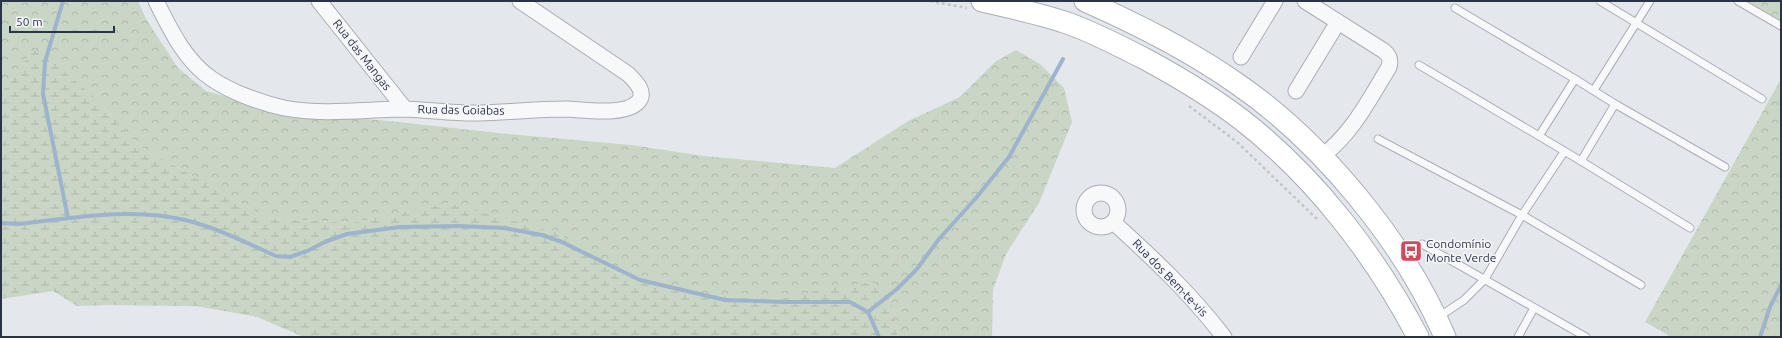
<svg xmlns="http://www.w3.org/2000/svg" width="1782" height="338" viewBox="0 0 1782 338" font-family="Ubuntu,sans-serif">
	<defs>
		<pattern id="forest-crowns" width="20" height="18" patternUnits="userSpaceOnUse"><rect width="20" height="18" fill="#c9d6c5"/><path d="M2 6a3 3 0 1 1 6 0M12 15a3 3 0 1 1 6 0" fill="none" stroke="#adb8ab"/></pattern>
		<pattern id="wetland-marsh" width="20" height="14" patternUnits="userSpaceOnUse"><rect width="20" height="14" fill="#c9d6c5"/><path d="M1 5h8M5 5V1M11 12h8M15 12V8" fill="none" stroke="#adb8ab"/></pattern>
	</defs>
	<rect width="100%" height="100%" fill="#e4e7ec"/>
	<g fill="url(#forest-crowns)">
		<path d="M 1,1 L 138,1 L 146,19 L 178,68 L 206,91 L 281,112 L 389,121 L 498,133 L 631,145 L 704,156 L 835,168 L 908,121 L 960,97 L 995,62 L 1016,50 L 1040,64 L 1064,88 L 1072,122 L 1039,203 L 1006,254 L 993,290 L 992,337 L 898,337 L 894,311 L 887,290 L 847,286 L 781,299 L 739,298 L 701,293 L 619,274 L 558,233 L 448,204 L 351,223 L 267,218 L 138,145 L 101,103 L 33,50 L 1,93 Z"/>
		<path d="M 1745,1 L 1781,1 L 1781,24 Z"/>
		<path d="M 1781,79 L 1781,337 L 1668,337 L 1668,335 L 1645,322 Z"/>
	</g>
	<path fill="url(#wetland-marsh)" d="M 33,50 L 42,52 L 101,103 L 138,145 L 267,218 L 351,223 L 448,203 L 558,233 L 619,274 L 701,293 L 739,298 L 781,299 L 815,291 L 870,282 L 887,290 L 894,311 L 898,337 L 304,337 L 257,317 L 196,306 L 110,305 L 77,306 L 53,291 L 1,299 L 1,93 Z"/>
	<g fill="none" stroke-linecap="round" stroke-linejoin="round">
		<g stroke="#9fb4cc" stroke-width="4">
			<path d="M 63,1 L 45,62 L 43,94 L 68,218"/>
			<path d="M 1,223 L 18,224 C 73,218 131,207 185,220 C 215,227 247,243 276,256 L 290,257 L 307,251 L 327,241 L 347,234 L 400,227 L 459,226 L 504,228 L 542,235 L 562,242 L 640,280 L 725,300 L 786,302 L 850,302 L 868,312 L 879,337"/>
			<path d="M 868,312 L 897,289 L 917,269 L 939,239 L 976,198 L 1009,157 L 1063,59"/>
			<path d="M 1760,337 L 1770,307 L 1781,285"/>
		</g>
		<g stroke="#a9aeb7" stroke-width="9">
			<g id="lane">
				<path d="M 1600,1 L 1762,99"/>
				<path d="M 1738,1 L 1781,26"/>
				<path d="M 1455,8 L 1575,79"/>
				<path d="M 1419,65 L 1539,136"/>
				<path d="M 1575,79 L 1615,104 L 1581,161 L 1539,136 Z"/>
				<path d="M 1594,90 L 1650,1"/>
				<path d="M 1615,104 L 1725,167"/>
				<path d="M 1378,139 L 1522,215 L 1641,285"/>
				<path d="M 1581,161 L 1690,228"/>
				<path d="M 1422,244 L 1586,337"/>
				<path d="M 1437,318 L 1464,300 L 1485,279 L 1522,215 L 1564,152"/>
				<path d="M 1518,337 L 1534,308"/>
			</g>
		</g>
		<g stroke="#a9aeb7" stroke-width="17">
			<g id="street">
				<path d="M 156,1 C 170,29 185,61 212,79 C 231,92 261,103 284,108 C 321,115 361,110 399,109 C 426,109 453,114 480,113 C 509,112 538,109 567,109 C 585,110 625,116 638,102 C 647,92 635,81 628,74 L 520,1"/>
				<path d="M 319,1 L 405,109"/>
				<path d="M 1305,1 L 1384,51 C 1390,56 1391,60 1389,67 C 1369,100 1352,134 1321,157"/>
				<path d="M 1241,57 L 1275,1"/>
				<path d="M 1296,91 L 1338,22"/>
				<circle cx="1101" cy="210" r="17"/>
				<path d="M 1113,222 C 1153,258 1191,294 1224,337"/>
			</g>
		</g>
		<g stroke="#a9aeb7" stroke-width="23">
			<g id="secondary">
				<path d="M 982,1 C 1012,8 1042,14 1070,24 C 1097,34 1122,47 1147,60 C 1180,78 1212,97 1242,120 C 1315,177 1375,255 1418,337"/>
				<path d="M 1085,1 C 1137,24 1189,50 1236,83 C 1321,141 1405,243 1445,337"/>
			</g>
		</g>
		<g stroke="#c2c5cb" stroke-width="2.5" stroke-dasharray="3 3" stroke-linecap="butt">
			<path d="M 930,1 L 967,8"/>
			<path d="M 1189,106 L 1237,142 L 1317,219"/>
		</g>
		<use href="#lane" stroke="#f7f8fa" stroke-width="7"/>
		<use href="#street" stroke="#f7f8fa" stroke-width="15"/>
		<use href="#secondary" stroke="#fff" stroke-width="21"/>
	</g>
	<defs>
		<g id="bus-square" transform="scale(1.15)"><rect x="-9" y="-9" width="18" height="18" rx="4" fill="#d1495b" stroke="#f4f6f9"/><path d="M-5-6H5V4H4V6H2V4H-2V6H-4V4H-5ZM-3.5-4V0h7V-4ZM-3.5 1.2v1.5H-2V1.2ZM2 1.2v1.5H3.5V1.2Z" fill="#fff"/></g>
	</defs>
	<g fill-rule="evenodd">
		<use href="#bus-square" x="1411" y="251"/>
	</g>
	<g text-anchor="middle" stroke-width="3" stroke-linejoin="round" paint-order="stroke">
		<g font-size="12" fill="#2b3445" stroke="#f4f6f9">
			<text transform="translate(362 55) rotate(52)" y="4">Rua das Mangas</text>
			<text transform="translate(461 110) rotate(1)" y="4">Rua das Goiabas</text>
			<text transform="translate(1170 278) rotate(46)" y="4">Rua dos Bem-te-vis</text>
		</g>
		<g font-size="12" fill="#2b3445" stroke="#f4f6f9" text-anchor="start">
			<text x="1426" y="248">Condomínio<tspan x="1426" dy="14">Monte Verde</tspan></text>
		</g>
	</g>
	<rect width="1782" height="338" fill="none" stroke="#2b3445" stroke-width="4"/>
	<path d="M10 26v6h104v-6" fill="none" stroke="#2b3445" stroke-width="2"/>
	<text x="16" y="26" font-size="12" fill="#2b3445" stroke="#f4f6f9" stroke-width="3" paint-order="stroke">50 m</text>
</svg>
